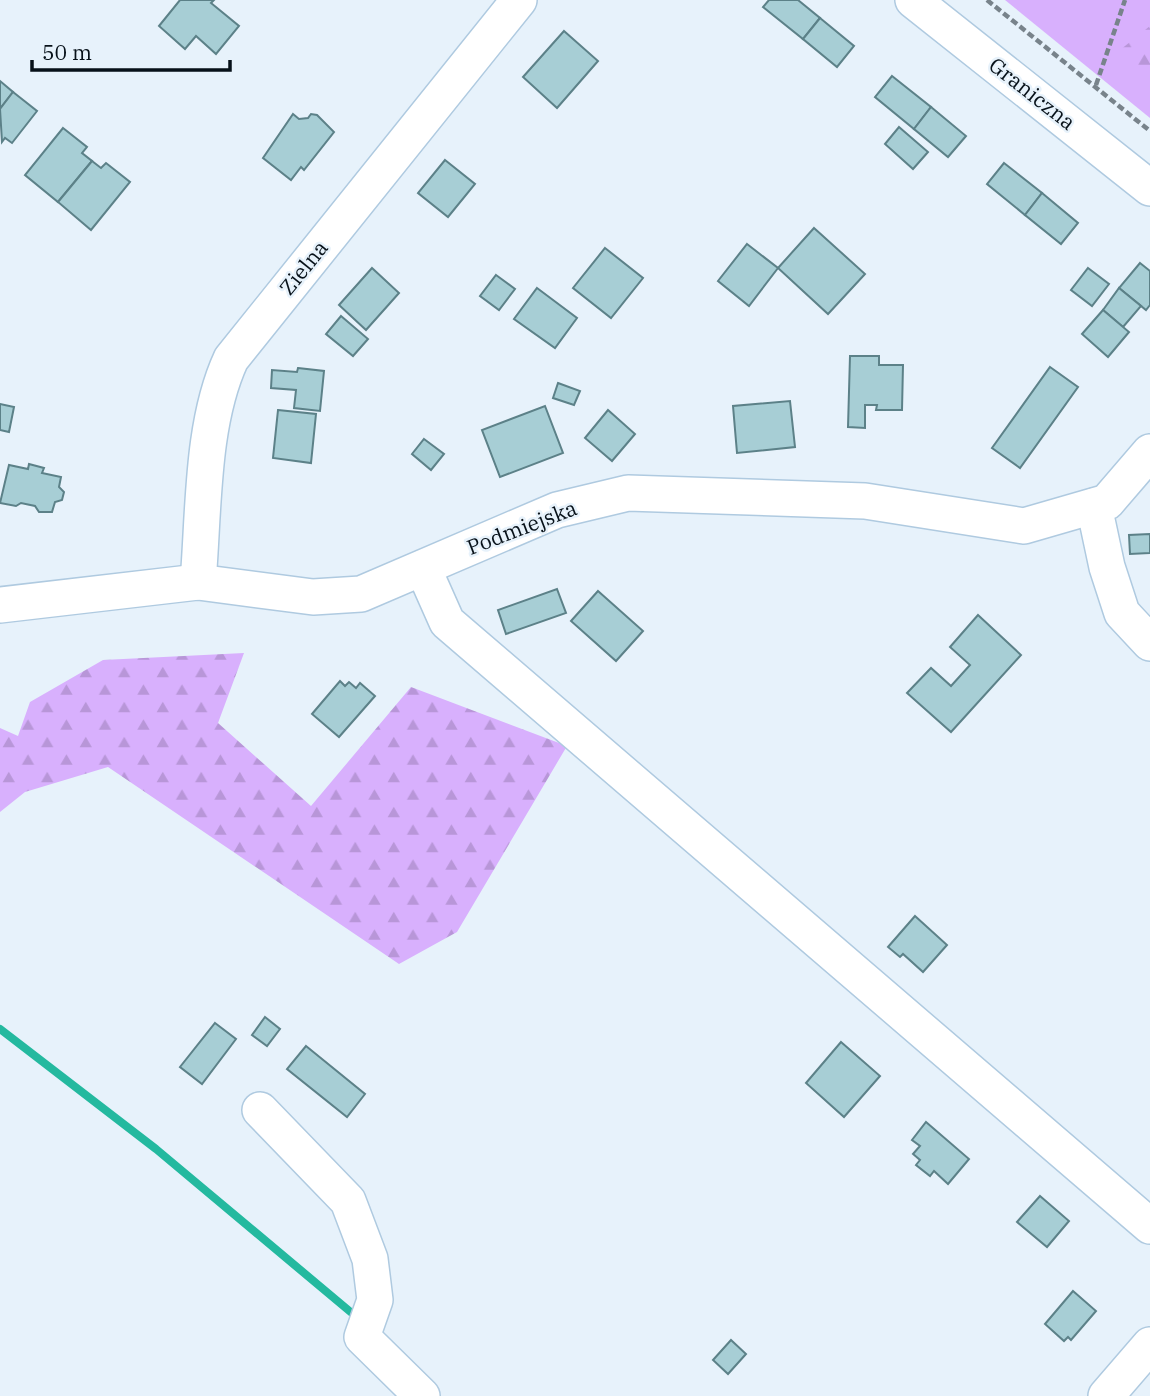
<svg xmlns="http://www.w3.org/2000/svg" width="1150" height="1396" viewBox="0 0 1150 1396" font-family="'IBM Plex Serif',serif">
	<defs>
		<pattern id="forest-firs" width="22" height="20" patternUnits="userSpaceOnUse" patternTransform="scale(1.75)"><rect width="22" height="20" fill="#d8b0fd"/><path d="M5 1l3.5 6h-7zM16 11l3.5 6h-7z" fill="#b896d8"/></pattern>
	</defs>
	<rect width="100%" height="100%" fill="#e7f2fb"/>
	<path fill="#d8b0fd" d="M 1005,0 L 1150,0 L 1150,118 Z"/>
	<g fill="url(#forest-firs)">
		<path d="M 1150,26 L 1150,72 L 1137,81 L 1120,50 Z"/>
		<path d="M 244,653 L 218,723 L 311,806 L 411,687 L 567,746 L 457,932 L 399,964 L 108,767 L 25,792 L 0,812 L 0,728 L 18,736 L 30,702 L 103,660 Z"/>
	</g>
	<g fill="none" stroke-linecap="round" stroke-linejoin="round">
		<path stroke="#24b99f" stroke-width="8" d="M 0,1029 L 156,1149 L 353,1314"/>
	</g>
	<g fill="#a7ced5" stroke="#5c8188" stroke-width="2">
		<path d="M 180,0 L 214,0 L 211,3 L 239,26 L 216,54 L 196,36 L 185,49 L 159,26 Z"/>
		<path d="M 769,0 L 798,0 L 820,18 L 803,39 L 763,7 Z"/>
		<path d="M 820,18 L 854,46 L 837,67 L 803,39 Z"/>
		<path d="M 564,31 L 598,61 L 557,108 L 523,77 Z"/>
		<path d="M 892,76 L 931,107 L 914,129 L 875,97 Z"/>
		<path d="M 0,81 L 13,92 L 0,109 Z"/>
		<path d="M 13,92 L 37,111 L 12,143 L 5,138 L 2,142 L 0,109 Z"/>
		<path d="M 931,107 L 966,136 L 948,157 L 914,129 Z"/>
		<path d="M 293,114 L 299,119 L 308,118 L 311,114 L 317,115 L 334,132 L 304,170 L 301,167 L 291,180 L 263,158 Z"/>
		<path d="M 899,127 L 928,152 L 913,169 L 885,144 Z"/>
		<path d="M 63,128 L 87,147 L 82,153 L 92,161 L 58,202 L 25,175 Z"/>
		<path d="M 445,160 L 475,184 L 448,217 L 418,193 Z"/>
		<path d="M 92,161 L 101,168 L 106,163 L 130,182 L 91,230 L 58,202 Z"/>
		<path d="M 1004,163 L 1042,193 L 1025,215 L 987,184 Z"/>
		<path d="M 1042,193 L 1078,223 L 1061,244 L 1025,215 Z"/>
		<path d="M 814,228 L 865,274 L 828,314 L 778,268 Z"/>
		<path d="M 747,244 L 778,268 L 749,306 L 718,281 Z"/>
		<path d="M 605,248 L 643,278 L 611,318 L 573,288 Z"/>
		<path d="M 1140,263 L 1150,271 L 1150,305 L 1146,310 L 1119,288 Z"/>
		<path d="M 372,268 L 399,293 L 366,330 L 339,305 Z"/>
		<path d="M 1088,268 L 1109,284 L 1092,306 L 1071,290 Z"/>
		<path d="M 496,275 L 515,289 L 499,310 L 480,296 Z"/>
		<path d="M 537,288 L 577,318 L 555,348 L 514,319 Z"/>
		<path d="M 1119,288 L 1141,306 L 1123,327 L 1103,310 Z"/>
		<path d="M 1103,310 L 1129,332 L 1108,357 L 1082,334 Z"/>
		<path d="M 341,316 L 368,339 L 353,356 L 326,334 Z"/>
		<path d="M 850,356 L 879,356 L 879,365 L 903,365 L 902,410 L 876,410 L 877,405 L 865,405 L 865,428 L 848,427 Z"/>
		<path d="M 1050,367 L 1078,387 L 1020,468 L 992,448 Z"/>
		<path d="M 298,368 L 324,371 L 320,411 L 294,408 L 296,390 L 271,388 L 272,370 L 297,372 Z"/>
		<path d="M 558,383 L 580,391 L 574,405 L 553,398 Z"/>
		<path d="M 790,401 L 795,447 L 737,453 L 733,406 Z"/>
		<path d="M 0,404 L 14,407 L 9,432 L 0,430 Z"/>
		<path d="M 545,406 L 563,453 L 500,477 L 482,430 Z"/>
		<path d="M 278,410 L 316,414 L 311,463 L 273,458 Z"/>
		<path d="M 608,410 L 635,434 L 612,461 L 585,438 Z"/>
		<path d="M 424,439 L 444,454 L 431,470 L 412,454 Z"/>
		<path d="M 29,464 L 44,468 L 42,473 L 61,477 L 59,487 L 64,492 L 62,500 L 55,502 L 52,512 L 39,512 L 35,506 L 21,503 L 16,506 L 0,503 L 9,465 L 28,469 Z"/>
		<path d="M 1150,534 L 1150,553 L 1130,554 L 1129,535 Z"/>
		<path d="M 557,589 L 566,613 L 506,634 L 498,610 Z"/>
		<path d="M 598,591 L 643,631 L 616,661 L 571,621 Z"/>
		<path d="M 978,615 L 1021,655 L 951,732 L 907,693 L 931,668 L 951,686 L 970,665 L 950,647 Z"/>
		<path d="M 340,681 L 345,686 L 349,682 L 356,688 L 360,683 L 375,696 L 339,737 L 312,714 Z"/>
		<path d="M 915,916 L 947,945 L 923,972 L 903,954 L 900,957 L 888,947 Z"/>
		<path d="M 265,1017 L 280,1029 L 267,1046 L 252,1035 Z"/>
		<path d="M 215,1023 L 236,1039 L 202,1084 L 180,1067 Z"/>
		<path d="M 841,1042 L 880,1076 L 844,1117 L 806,1083 Z"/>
		<path d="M 306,1046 L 365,1094 L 347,1117 L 287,1069 Z"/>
		<path d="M 926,1122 L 969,1159 L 948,1184 L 934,1171 L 930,1176 L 916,1165 L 920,1160 L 913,1154 L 920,1146 L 912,1140 Z"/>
		<path d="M 1040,1196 L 1069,1221 L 1047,1247 L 1017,1222 Z"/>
		<path d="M 1073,1291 L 1096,1311 L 1071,1340 L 1068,1337 L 1064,1341 L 1045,1324 Z"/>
		<path d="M 731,1340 L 746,1354 L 728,1374 L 713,1360 Z"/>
	</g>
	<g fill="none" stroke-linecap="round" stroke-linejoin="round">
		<g stroke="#afcae0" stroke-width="38">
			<g id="minor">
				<path d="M 913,0 L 1150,188"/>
				<path d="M 1094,506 L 1107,567 L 1122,613 L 1150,643"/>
				<path d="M 423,568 L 447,622 L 1150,1226"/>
				<path d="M 198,582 C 204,511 201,424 231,359 L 519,0"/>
				<path d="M 0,605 L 198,582 L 313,597 L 361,594 L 557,510 L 628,493 L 865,501 L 1024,526 L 1107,502 L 1150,452"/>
				<path d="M 260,1110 L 348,1201 L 370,1259 L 375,1300 L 362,1337 L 422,1396"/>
				<path d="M 1106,1396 L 1150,1345"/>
			</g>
		</g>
		<g stroke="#78838b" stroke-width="4.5" stroke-dasharray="7 3.5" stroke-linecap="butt">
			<path d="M 987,0 L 1150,131"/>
			<path d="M 1096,85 L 1125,0"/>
		</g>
		<use href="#minor" stroke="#fff" stroke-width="35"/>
	</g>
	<g text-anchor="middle" stroke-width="5" stroke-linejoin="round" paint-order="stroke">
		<g font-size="21" fill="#071119" stroke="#e7f2fb">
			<text transform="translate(1032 94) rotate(38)" y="7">Graniczna</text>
			<text transform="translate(304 268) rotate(-51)" y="7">Zielna</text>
			<text transform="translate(522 528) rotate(-21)" y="7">Podmiejska</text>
		</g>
	</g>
	<path d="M32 60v10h198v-10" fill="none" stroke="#071119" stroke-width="3.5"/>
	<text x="42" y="60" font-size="21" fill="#071119" stroke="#e7f2fb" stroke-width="5" paint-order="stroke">50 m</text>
</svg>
